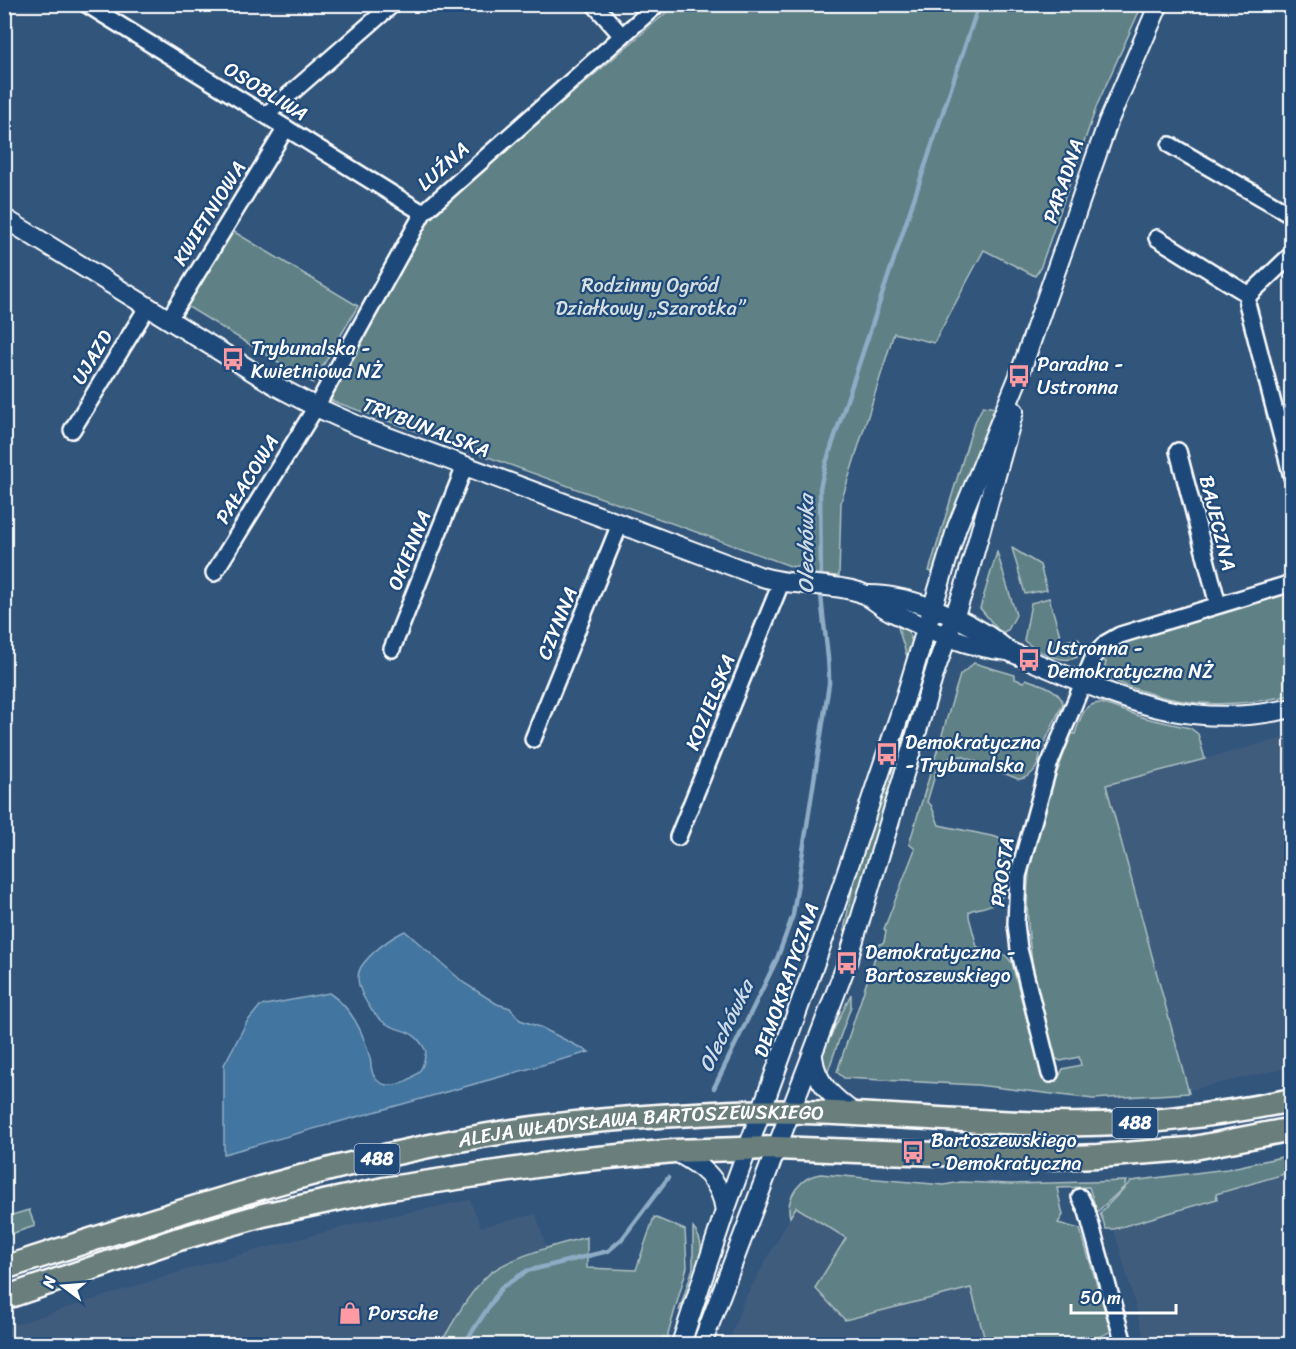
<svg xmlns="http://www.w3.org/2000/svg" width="1296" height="1349" viewBox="0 0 1296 1349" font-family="Sriracha,sans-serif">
	<rect width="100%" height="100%" fill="#32557c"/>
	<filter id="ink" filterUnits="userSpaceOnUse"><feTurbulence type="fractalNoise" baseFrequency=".0167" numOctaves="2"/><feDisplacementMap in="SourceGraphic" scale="12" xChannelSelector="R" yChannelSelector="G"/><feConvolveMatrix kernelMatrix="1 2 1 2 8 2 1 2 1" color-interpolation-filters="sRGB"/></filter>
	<g filter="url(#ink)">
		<g fill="#405c7d">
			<path d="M 1291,736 L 1291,1067 L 1189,1090 L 1106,785 Z"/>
			<path d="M 1291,1172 L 1291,1344 L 1146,1344 L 1114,1229 L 1216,1199 L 1216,1194 Z"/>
			<path d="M 470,1200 L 481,1227 L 536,1214 L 546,1247 L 490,1273 L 470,1295 L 439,1344 L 5,1344 L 4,1328 L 208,1263 L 367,1221 Z"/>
			<path d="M 796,1207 L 846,1238 L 815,1288 L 972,1288 L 986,1344 L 728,1344 L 744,1300 Z"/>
		</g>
		<g fill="#5f8186" stroke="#afc0c2" stroke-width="1.5">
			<path d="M 1111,4 L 1124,11 L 1127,5 L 1142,5 L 1097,105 L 1040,269 L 1035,276 L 984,250 L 934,343 L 894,333 L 841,502 L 839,576 L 805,574 L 807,558 L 802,564 L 793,567 L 327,399 L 429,217 L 675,5 Z"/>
			<path d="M 231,230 L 358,306 L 313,383 L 185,305 Z"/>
			<path d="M 983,406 L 997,408 L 935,573 L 929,571 L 973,426 Z"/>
			<path d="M 1012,548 L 1040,565 L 1047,590 L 1025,594 Z"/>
			<path d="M 997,552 L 1016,615 L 1008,630 L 1003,632 L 998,630 L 980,608 Z"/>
			<path d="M 1291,589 L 1291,695 C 1239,707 1190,708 1139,690 C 1125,685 1113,683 1104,670 L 1106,662 L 1102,660 L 1111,649 L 1124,641 Z"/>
			<path d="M 1049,598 L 1062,642 L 1078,638 L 1085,649 C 1072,671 1040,653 1024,641 L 1031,603 Z"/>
			<path d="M 897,624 L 907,628 L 912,642 L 910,658 L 907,657 Z"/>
			<path d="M 974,663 L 1015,675 L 1015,679 L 1024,682 L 1026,679 C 1041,685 1057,687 1063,703 L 1040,753 C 1040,766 1031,779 1018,779 L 962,756 L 951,757 L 938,765 L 927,802 L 931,805 L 939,825 L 996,837 C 1018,845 1016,886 998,901 C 992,906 980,908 972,910 L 969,912 L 969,917 L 977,947 C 992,951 1002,948 1012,963 L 1042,1078 L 1060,1075 L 1063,1069 L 1081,1065 L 1079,1057 L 1061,1061 L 1056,1059 C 1035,987 1017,917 1034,842 C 1042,805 1060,769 1071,733 L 1075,734 C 1080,719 1083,703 1101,703 L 1145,718 L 1190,728 L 1198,734 L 1205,759 L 1106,785 L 1189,1093 L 1093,1099 L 977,1085 L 844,1078 L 837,1072 L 879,945 L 884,942 L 886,931 L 884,929 L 915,849 L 909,844 L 960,675 Z"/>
			<path d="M 908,717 L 913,719 L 848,931 L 844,930 L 856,871 Z"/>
			<path d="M 851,994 L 851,1006 L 827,1074 L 822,1071 L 823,1052 Z"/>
			<path d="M 1291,1155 L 1291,1172 L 1216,1194 L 1217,1199 L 1114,1229 L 1106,1229 L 1100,1213 L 1131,1181 L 1227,1169 Z"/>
			<path d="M 821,1174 L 944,1185 L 961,1182 L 1011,1184 L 1126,1181 L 1124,1187 L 1097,1212 L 1089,1187 L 1057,1188 L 1063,1215 L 1058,1223 L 1080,1229 L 1111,1331 C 1084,1349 1019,1345 986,1344 L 971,1288 L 845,1320 L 815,1288 L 846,1238 L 796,1207 L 790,1217 C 785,1197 801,1176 821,1174 Z"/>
			<path d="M 29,1210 L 35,1226 L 5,1236 L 5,1217 Z"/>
			<path d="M 654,1217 L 685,1230 L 687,1267 L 667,1338 L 663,1337 L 660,1344 L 440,1344 C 455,1320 467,1295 488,1275 C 506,1258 562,1243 587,1237 L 587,1268 L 636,1270 Z"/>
			<path d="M 693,1228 C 714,1251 689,1287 679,1311 L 693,1268 Z"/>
		</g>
		<path fill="#42749f" stroke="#8eacc5" stroke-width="1.5" d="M 405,931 L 464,983 L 497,1004 L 510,1008 L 520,1020 L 540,1027 L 589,1052 L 224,1154 L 224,1065 L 247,1022 L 260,1006 L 329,993 C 352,1008 363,1032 370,1058 C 371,1063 371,1072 374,1076 C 384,1094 412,1082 421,1069 C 424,1064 425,1057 426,1051 C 412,1025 401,1035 382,1021 C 370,1011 351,983 361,967 C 370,953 390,938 405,931 Z"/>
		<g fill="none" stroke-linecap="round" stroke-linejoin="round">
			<g stroke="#8eacc5" stroke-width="4.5">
				<path d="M 821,582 L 820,488 L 826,463 L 979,4"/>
				<path d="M 714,1088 L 777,959 L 793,915 L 829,684 C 830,652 822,622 821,591"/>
				<path d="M 464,1344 L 502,1287 L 527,1271 L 608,1251 L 622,1239 L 668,1178"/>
			</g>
			<g stroke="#fff" stroke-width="20">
				<g id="minor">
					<path d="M 86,4 L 423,213"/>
					<path d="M 594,4 L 622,36"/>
					<path d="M 266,115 L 393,4"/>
					<path d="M 1170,145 L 1292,215"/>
					<path d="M 1157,238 L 1249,295"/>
					<path d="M 1292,254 L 1249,295 L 1247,303 L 1292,477"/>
					<path d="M 169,319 L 286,128"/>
					<path d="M 72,430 L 148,306"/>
					<path d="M 1178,451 L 1218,605"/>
					<path d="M 214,573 L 316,407 L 423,213 L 658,4"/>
					<path d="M 392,649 L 465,466"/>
					<path d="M 533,739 L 620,524"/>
					<path d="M 678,837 L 781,583"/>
					<path d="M 1050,1074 L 1019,949 L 1016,924 L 1018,876 L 1049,765 L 1094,656 L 1106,643 L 1120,635 L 1292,583"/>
					<path d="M 1080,1197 L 1087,1211 L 1124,1344"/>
				</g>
			</g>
			<g stroke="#fff" stroke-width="22">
				<g id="tertiary">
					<path d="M 4,218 L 278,387 L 316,407 L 356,425 L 759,576 C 793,587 828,582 859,592 C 871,596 879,606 890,611 C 927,629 967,648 1008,651 C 1106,692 1182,734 1292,708"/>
					<path d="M 867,595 C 910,594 976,622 1008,651"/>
					<path d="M 813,1057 C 816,1084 834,1098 854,1113"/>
					<path d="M 674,1151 C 701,1165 721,1179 725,1211"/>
					<path d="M 681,1344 L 725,1211 L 834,910 L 904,702 L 957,527 L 1019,376 L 1108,122 L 1159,4"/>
					<path d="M 702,1344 L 847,963 L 936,668 L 965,586 L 1014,411"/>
				</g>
			</g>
			<g stroke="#fff" stroke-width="27">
				<g id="primary">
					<path id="s1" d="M 4,1268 C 171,1214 338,1158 512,1131 C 579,1121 647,1116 715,1113 C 829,1107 942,1122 1057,1124 C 1136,1126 1214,1116 1292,1100"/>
					<path d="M 4,1298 L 179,1239 L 263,1215 L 384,1189 L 576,1160 L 674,1151 L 775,1148 L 1047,1158 L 1098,1156 L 1189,1149 L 1292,1129"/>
				</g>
			</g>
			<use href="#minor" stroke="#1f4a7a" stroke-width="15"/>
			<use href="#tertiary" stroke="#1f4a7a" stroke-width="18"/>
			<use href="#primary" stroke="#6b7f7c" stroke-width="22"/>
		</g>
	</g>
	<defs>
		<g id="bus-bare" transform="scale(1.8)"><path d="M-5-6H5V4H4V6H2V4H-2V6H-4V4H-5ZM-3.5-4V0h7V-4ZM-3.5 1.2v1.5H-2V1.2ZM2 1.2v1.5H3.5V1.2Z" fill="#ff9aa2" stroke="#1f4a7a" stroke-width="2.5" paint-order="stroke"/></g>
		<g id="shop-bare" transform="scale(1.8)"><path d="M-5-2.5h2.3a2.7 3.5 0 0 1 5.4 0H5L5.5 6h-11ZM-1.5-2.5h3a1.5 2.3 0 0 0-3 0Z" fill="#ff9aa2" stroke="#1f4a7a" stroke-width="2.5" paint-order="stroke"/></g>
	</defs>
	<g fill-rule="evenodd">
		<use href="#bus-bare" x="233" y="359"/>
		<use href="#bus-bare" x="1019" y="376"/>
		<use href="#bus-bare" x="1029" y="660"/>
		<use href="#bus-bare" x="887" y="754"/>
		<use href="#bus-bare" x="847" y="963"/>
		<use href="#bus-bare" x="913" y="1152"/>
		<use href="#shop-bare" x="350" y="1313"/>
	</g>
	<g text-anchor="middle" stroke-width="4.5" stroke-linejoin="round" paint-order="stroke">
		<g fill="#1f4a7a" stroke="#bcc9d7" stroke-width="1.5">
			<rect x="1112.5" y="1108" width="45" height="30" rx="4.5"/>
			<rect x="354.5" y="1144" width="45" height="30" rx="4.5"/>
		</g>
		<g font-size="18" font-weight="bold" fill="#fff">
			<text x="1135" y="1129">488</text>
			<text x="377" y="1165">488</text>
		</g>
		<g font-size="20" fill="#fff" stroke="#1f4a7a">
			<text transform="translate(266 91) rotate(32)" y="7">OSOBLIWA</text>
			<text transform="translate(443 166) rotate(-42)" y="7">LUŹNA</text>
			<text transform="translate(1063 181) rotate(-71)" y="7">PARADNA</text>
			<text transform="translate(209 213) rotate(-58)" y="7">KWIETNIOWA</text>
			<text transform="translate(92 357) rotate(-59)" y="7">UJAZD</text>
			<text transform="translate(426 427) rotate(21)" y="7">TRYBUNALSKA</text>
			<text transform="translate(247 479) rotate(-58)" y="7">PAŁACOWA</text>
			<text transform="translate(1218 523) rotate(76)" y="7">BAJECZNA</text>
			<text transform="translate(409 550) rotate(-68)" y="7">OKIENNA</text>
			<text transform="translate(557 623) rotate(-68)" y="7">CZYNNA</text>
			<text transform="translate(710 702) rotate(-68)" y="7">KOZIELSKA</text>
			<text transform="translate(1002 872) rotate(-82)" y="7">PROSTA</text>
			<text transform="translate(786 980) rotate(-71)" y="7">DEMOKRATYCZNA</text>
			<text dy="7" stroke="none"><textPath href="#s1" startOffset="656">ALEJA WŁADYSŁAWA BARTOSZEWSKIEGO</textPath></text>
		</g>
		<g font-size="20" fill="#d7e0e1" stroke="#1f4a7a">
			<text x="650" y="292">Rodzinny Ogród<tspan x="650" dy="23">Działkowy „Szarotka”</tspan></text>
		</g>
		<g font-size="20" fill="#fff" stroke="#1f4a7a" text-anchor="start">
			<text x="251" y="355">Trybunalska -<tspan x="251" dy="23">Kwietniowa NŻ</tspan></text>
			<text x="1037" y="371">Paradna -<tspan x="1037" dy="23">Ustronna</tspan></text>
			<text x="1047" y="655">Ustronna -<tspan x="1047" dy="23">Demokratyczna NŻ</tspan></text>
			<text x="905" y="749">Demokratyczna<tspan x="905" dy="23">- Trybunalska</tspan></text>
			<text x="865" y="959">Demokratyczna -<tspan x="865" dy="23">Bartoszewskiego</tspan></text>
			<text x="931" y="1147">Bartoszewskiego<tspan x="931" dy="23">- Demokratyczna</tspan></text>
			<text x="368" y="1320">Porsche</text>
		</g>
		<g font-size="21" font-style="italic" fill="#d0dce7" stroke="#1f4a7a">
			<text transform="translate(806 544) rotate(-90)" y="7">Olechówka</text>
			<text transform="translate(726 1026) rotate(-64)" y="7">Olechówka</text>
		</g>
	</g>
	<rect width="1296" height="1349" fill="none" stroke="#1f4a7a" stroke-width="24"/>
	<rect x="12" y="12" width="1272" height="1325" fill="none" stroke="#fff" stroke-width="2" filter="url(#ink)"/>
	<g transform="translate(63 1286) rotate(286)" stroke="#1f4a7a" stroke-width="4.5" paint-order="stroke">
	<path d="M0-4.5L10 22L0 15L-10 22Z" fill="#ffffff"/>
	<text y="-9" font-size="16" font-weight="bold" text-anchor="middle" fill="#ffffff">N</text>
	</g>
	<path d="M1071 1304v9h105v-9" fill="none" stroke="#ffffff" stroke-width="3"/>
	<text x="1080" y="1304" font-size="18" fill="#ffffff" stroke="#1f4a7a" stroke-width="4.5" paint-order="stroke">50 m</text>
</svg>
